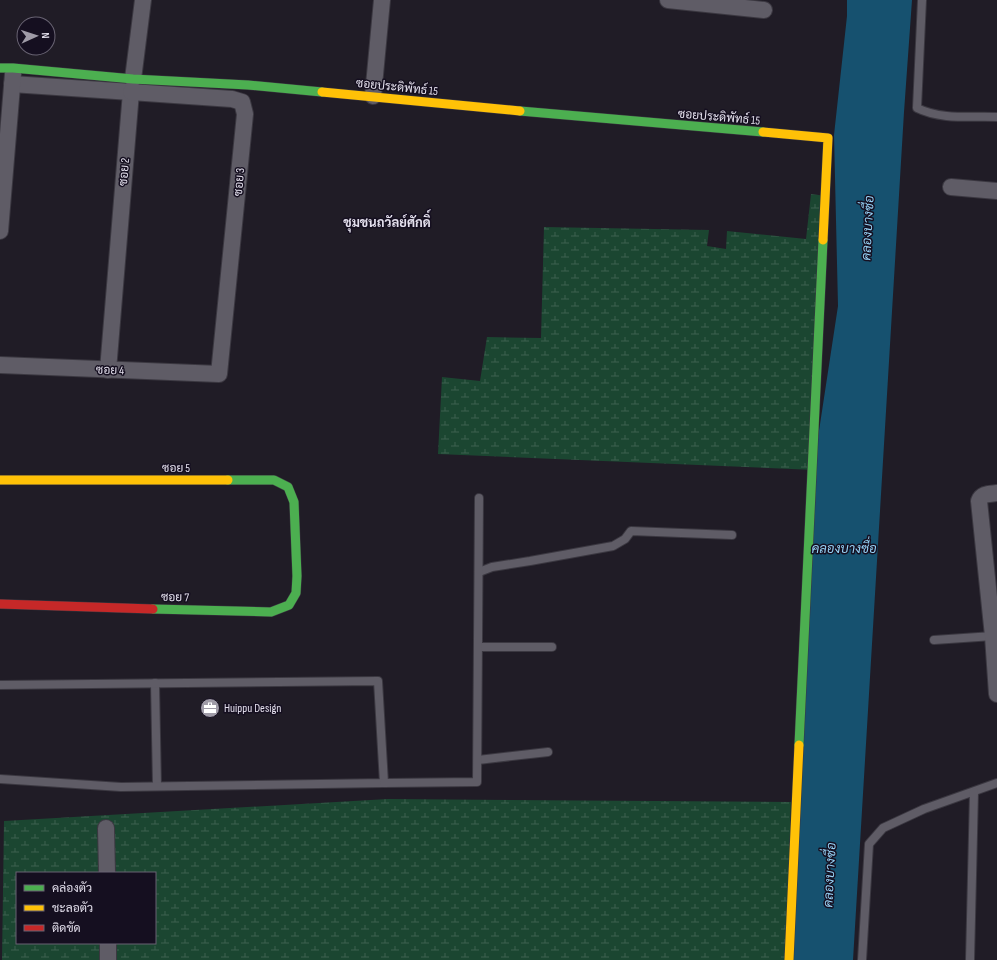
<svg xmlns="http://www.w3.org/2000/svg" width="997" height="960" viewBox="0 0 997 960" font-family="'Sofia Sans Condensed',Sarabun,sans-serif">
	<defs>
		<pattern id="wetland-marsh" width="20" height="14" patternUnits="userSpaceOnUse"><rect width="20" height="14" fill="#1b4631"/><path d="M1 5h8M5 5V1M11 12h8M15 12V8" fill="none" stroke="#3c604f"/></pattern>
	</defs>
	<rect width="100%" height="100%" fill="#201c26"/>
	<g fill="url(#wetland-marsh)" fill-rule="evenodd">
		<path d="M 811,194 L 826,196 L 815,470 L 438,454 L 442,377 L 480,381 L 487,337 L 541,338 L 544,227 L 709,230 L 707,246 L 726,249 L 727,231 L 806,239 Z"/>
		<path d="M 388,799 L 791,802 L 786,960 L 2,960 L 4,821 ZM 17,873 L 155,873 L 155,943 L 17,943 Z"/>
	</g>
	<path fill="#16516f" d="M 847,0 L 912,0 L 904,112 L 853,960 L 789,960 L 815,457 L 838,306 L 834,135 L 847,16 Z"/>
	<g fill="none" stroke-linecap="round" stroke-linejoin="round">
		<g stroke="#3b3841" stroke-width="10">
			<g id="lane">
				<path d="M 922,0 L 917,108 C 941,120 971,116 997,117"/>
				<path d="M 479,572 L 492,567 L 530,561 L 613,546 L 625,539 L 631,531 L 732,535"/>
				<path d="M 934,640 L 993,636"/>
				<path d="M 478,647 L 552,647"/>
				<path d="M 155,683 L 157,786"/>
				<path d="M 0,685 L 378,681 L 384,783 L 121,787 L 0,779"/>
				<path d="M 478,760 L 548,752"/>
				<path d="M 384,783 L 477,782 L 479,498"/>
				<path d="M 862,960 L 869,844 L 883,828 L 924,809 L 997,783"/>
				<path d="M 970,960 L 974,792"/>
			</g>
		</g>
		<g stroke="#3b3841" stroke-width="18">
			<g id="street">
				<path d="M 668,0 L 764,10"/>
				<path d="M 133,79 L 143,0"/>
				<path d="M 12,84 L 131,92 L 108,370"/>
				<path d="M 373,96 L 382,0"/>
				<path d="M 951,187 L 997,191"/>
				<path d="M 0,231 L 13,74"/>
				<path d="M 0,365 L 219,374 L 245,114 L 242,102 L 232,99 L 131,92"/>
				<path d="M 997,493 C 990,494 982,493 979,501 L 993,636 L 997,694"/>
				<path d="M 106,828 L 107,873"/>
				<path d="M 108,943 L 108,960"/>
			</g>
		</g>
		<g stroke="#3b3841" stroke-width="10">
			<g id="fast">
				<path d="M 0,68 L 13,68 L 133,79 L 248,85 L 322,92"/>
				<path d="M 520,111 L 763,132"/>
				<path d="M 153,609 L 271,612 L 289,605 L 296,593 L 297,576 L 294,502 L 288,487 L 274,480 L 228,480"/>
				<path d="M 799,745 L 823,240"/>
			</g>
		</g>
		<g stroke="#3b3841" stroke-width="10">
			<g id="slow">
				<path d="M 322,92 L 520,111"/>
				<path d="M 763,132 L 828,138 L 823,240"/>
				<path d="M 0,480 L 228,480"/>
				<path d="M 789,960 L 799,745"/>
			</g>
		</g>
		<g stroke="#3b3841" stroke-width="10">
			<path id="jam" d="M 0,604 L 153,609"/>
		</g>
		<use href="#lane" stroke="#5f5c66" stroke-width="8"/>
		<use href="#street" stroke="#5f5c66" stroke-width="16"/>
		<use href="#fast" stroke="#4caf50" stroke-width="9"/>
		<use href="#slow" stroke="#ffc107" stroke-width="9"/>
		<use href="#jam" stroke="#c62828" stroke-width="9"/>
	</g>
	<defs>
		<g id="office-disc" transform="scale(1)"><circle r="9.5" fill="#9f9ba7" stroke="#150f20"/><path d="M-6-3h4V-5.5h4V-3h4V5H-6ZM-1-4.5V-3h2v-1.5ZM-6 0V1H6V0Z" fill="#fff"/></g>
	</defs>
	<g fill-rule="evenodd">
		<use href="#office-disc" x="210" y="708"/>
	</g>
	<g text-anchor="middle" stroke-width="3" stroke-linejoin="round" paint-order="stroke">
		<g font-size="12" fill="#e4e0ed" stroke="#150f20">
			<text transform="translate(397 87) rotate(6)" y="4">ซอยประดิพัทธ์ 15</text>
			<text transform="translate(719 117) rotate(5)" y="4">ซอยประดิพัทธ์ 15</text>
			<text transform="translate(124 172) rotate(-85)" y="4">ซอย 2</text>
			<text transform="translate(239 182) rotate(-85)" y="4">ซอย 3</text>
			<text transform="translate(110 370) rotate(2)" y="4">ซอย 4</text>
			<text x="176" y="472">ซอย 5</text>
			<text transform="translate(175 597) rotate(1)" y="4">ซอย 7</text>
		</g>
		<g font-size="12" fill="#e4e0ed" stroke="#150f20" text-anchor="start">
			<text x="224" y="712">Huippu Design</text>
		</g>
		<g font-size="13" font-weight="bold" fill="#e4e0ed" stroke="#150f20">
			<text x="387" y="227">ชุมชนถวัลย์ศักดิ์</text>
		</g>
		<g font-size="13" font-style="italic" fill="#97d3f7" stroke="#150f20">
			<text transform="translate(867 228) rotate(-87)" y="5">คลองบางซื่อ</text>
			<text x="844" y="553">คลองบางซื่อ</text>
			<text transform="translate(829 875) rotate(-87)" y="5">คลองบางซื่อ</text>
		</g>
	</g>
	<rect x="16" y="872" width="140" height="72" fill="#150f20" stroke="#686372"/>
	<rect x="24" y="885" width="20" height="6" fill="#4caf50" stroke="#686372"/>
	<text x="52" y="892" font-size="12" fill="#e4e0ed">คล่องตัว</text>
	<rect x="24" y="905" width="20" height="6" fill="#ffc107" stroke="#686372"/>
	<text x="52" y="912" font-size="12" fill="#e4e0ed">ชะลอตัว</text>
	<rect x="24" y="925" width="20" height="6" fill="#c62828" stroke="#686372"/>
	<text x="52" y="932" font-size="12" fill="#e4e0ed">ติดขัด</text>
	<g transform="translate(36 36) rotate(87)"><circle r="19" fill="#150f20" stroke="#686372"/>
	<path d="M0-3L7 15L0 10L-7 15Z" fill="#9f9ba7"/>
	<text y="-6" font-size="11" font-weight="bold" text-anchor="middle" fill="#e4e0ed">N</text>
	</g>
</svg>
